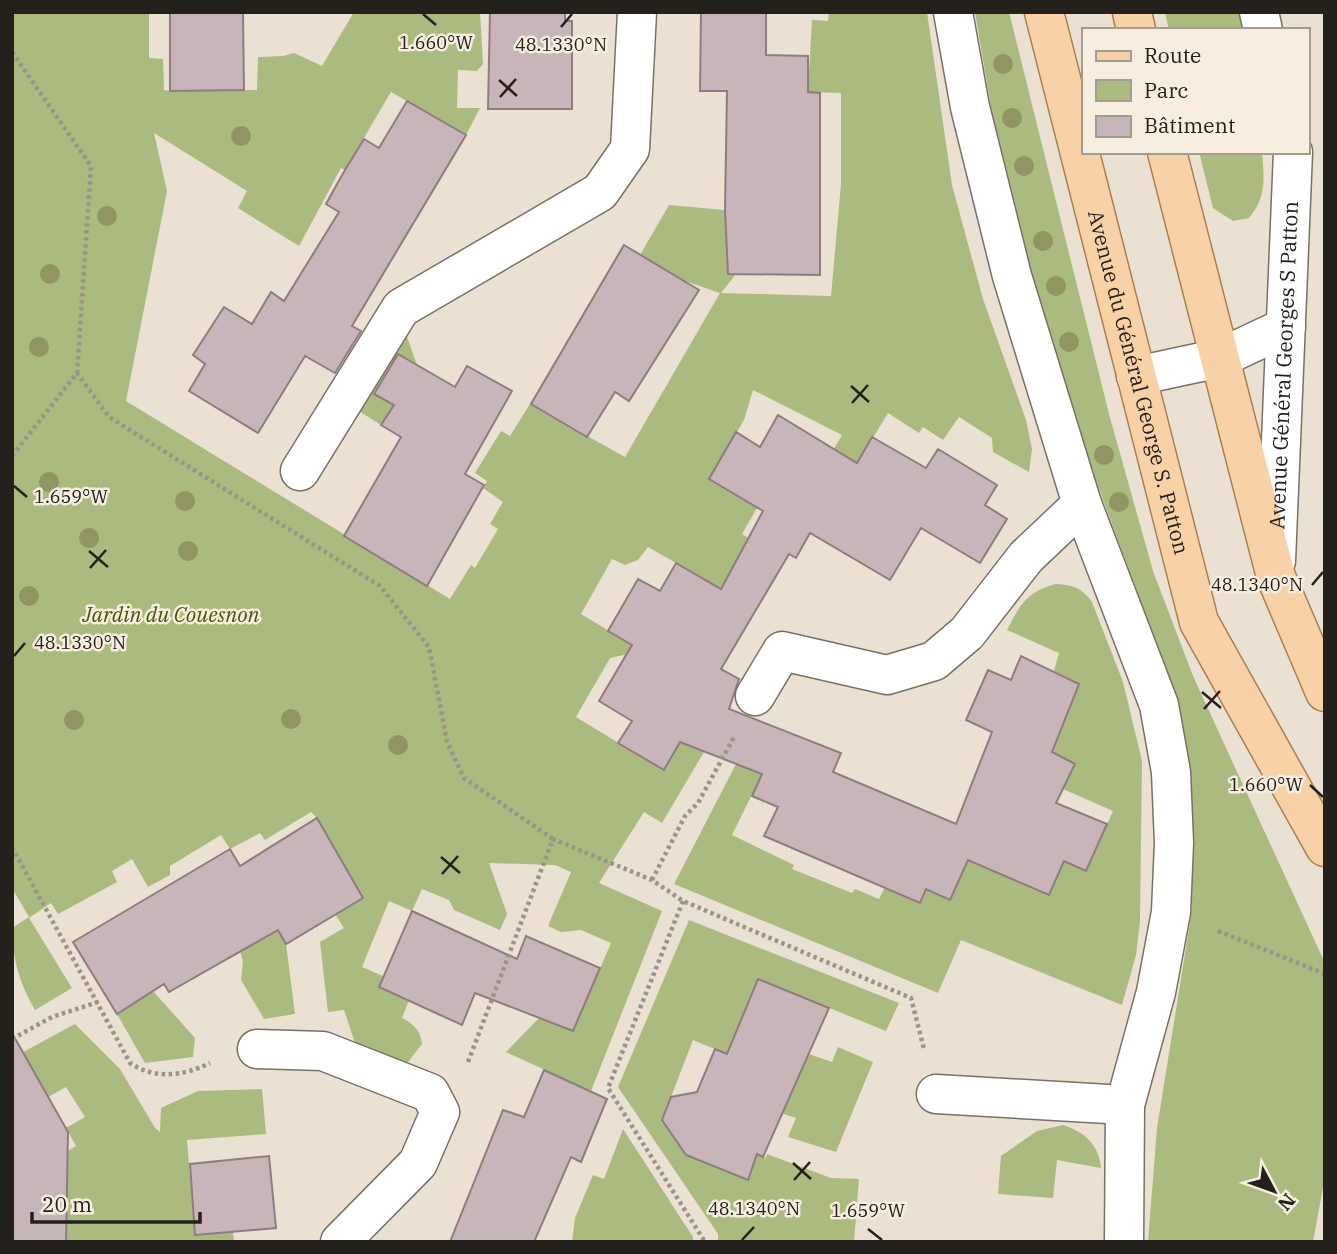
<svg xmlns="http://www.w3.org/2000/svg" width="1337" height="1254" viewBox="0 0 1337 1254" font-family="'IBM Plex Serif',serif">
	<rect width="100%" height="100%" fill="#eae1d2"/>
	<g fill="#abbb7f">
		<path d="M 12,12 L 149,12 L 149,58 L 163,59 L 164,90 L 170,91 L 257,90 L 258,57 L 283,56 L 294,53 L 322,66 L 354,12 L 480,12 L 483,64 L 477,71 L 458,70 L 457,108 L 480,108 L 466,135 L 391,92 L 345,170 L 341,168 L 299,246 L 238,208 L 247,191 L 154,133 L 167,191 L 126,401 L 450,599 L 471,565 L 475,568 L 498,529 L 490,524 L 503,502 L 483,488 L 487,481 L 475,473 L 501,431 L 510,436 L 530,404 L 625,457 L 720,293 L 682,280 L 640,255 L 669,205 L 725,210 L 725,219 L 738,220 L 736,274 L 721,293 L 831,296 L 841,184 L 841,93 L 808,92 L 812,20 L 828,21 L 829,12 L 927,12 L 952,185 L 983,299 L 1026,420 L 1032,449 L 1029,472 L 993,452 L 992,438 L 959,417 L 943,440 L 923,427 L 919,433 L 888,413 L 828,513 L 792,520 L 842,435 L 753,390 L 744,420 L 709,479 L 757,508 L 742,534 L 784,561 L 751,606 L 648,547 L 638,560 L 625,565 L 612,559 L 581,614 L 642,651 L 610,658 L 576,717 L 663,770 L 695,716 L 717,730 L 662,823 L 644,812 L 599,883 L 662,911 L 591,1091 L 506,1052 L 539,1018 L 573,1031 L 611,943 L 581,930 L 561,932 L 548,926 L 571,872 L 555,865 L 489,863 L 507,914 L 500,930 L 454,910 L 449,900 L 422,889 L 412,911 L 389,901 L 362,967 L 383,976 L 379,987 L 409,1000 L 402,1018 C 414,1024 421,1031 422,1044 L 405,1066 L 356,1046 L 344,1010 L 328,1012 L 320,942 L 344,928 L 328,903 L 356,886 L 317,818 L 311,812 L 265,840 L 260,833 L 230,849 L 221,835 L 170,866 L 170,875 L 148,887 L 132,859 L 112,871 L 117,882 L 58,914 L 51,903 L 29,918 L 72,988 L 35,1010 C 20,985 12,958 12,928 L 29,917 L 12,888 Z"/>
		<path d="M 975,12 L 1009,12 L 1109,414 L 1153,571 L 1193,676 L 1325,963 L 1325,1176 L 1313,1242 L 1148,1242 L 1157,1128 L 1192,910 L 1192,808 L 1171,684 L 1075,424 L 1004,185 Z"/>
		<path d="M 1165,12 L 1241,12 L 1245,30 L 1169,30 Z"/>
		<path d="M 1199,152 L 1262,152 C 1264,178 1267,197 1249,218 L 1233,221 L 1213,208 Z"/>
		<path d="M 406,334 L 417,365 L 381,425 L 354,408 Z"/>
		<path d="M 1056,584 C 1073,585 1081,587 1092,602 L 1123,682 L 1142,761 L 1140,921 L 1136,955 L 1122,1005 L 961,940 L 938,993 L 674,884 L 736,764 L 762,774 L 732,835 L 794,865 L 792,869 L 852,893 L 855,889 L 879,899 L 885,887 L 920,903 L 926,889 L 950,900 L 980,831 L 1017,881 L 1049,895 L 1064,861 L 1086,871 L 1113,811 L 1063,789 L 1075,764 L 1052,752 L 1079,684 L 1054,671 L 1059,653 L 1007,630 C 1020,605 1027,591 1056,584 Z"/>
		<path d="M 271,918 L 286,944 L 295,1014 L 264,1019 L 241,980 L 243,962 L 237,938 Z"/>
		<path d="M 689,920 L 899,1003 L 886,1031 L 758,979 L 727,1054 L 693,1040 L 662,1120 L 676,1141 L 748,1179 L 757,1154 L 766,1158 L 767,1154 L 831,1178 L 859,1179 L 854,1242 L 718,1242 L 718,1234 L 618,1087 Z"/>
		<path d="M 153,991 L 195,1038 L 193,1057 L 145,1063 L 117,1014 Z"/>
		<path d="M 75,1024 L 120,1069 L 155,1128 L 160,1132 L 161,1108 L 198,1091 L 262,1089 L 266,1134 L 187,1140 L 195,1235 L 233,1232 L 234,1242 L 66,1242 L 29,1175 L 76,1146 L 66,1128 L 85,1117 L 66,1087 L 36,1104 L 12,1058 Z"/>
		<path d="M 838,1047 L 873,1062 L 836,1152 L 788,1137 L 796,1118 L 772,1110 L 785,1078 L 796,1083 L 809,1054 L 832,1062 Z"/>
		<path d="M 1063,1125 C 1085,1132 1099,1145 1101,1168 L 1057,1160 L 1053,1198 L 998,1194 L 1001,1156 L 1037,1131 Z"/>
		<path d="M 623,1129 L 693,1237 L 693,1242 L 572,1242 L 575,1218 L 593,1175 L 604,1179 Z"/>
	</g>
	<g fill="#c7b5b9" stroke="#8e7c81" stroke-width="2">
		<path d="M 170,12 L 243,12 L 244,90 L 170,91 Z"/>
		<path d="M 490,12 L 565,12 L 565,21 L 572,21 L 572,109 L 488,109 Z"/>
		<path d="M 701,12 L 766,12 L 766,55 L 808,56 L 808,92 L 820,93 L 820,275 L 728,274 L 725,210 L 727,91 L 700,91 Z"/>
		<path d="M 407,101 L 466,135 L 352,326 L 361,331 L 335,373 L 305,356 L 258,433 L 189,391 L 205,364 L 193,355 L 224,307 L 252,324 L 271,292 L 284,301 L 339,212 L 326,204 L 345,170 L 364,139 L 379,148 Z"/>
		<path d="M 624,245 L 699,290 L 629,401 L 615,392 L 587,437 L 531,404 Z"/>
		<path d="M 398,354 L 455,387 L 467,366 L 512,391 L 465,474 L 484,485 L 427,586 L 344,536 L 401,437 L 381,425 L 394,405 L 374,394 Z"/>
		<path d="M 778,415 L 857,463 L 872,437 L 926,468 L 938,449 L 997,485 L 985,505 L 1007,519 L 980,563 L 921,528 L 890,580 L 810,533 L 796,558 L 789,554 L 721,669 L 739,679 L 729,709 L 841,753 L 833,772 L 956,824 L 992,732 L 966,720 L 988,670 L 1011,680 L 1021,656 L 1079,684 L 1052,752 L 1075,764 L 1056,803 L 1107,824 L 1086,871 L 1064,861 L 1049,895 L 968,860 L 950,900 L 926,889 L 920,903 L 764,836 L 778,807 L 752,796 L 762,774 L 680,742 L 664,770 L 618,743 L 632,721 L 599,701 L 632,645 L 608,631 L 638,579 L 660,591 L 676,563 L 721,589 L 763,511 L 709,479 L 736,432 L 760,447 Z"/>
		<path d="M 317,818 L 363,898 L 286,944 L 278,930 L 169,992 L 164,984 L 117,1014 L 73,942 L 230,849 L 240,866 Z"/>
		<path d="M 412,911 L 517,959 L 526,936 L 600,968 L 573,1031 L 475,993 L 462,1025 L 379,987 Z"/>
		<path d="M 758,979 L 829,1008 L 763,1157 L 757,1154 L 748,1180 L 686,1155 L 662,1120 L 671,1097 L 697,1092 L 715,1049 L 727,1054 Z"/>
		<path d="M 12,1033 L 68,1132 L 66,1242 L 12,1242 Z"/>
		<path d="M 544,1070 L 607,1099 L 581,1162 L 571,1157 L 534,1242 L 450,1242 L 503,1110 L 524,1117 Z"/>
		<path d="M 269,1156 L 276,1228 L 195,1235 L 190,1164 Z"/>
	</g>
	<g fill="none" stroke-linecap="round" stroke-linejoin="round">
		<g stroke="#797164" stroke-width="41">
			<g id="minor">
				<path d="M 953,12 L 970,107 L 1012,276 L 1082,504 L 1159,705 L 1171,772 L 1174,843 L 1171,912 L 1156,992 L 1125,1105 L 1124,1242"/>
				<path d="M 1259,12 L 1263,30"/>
				<path d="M 1136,376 L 1220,358 L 1286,327"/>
				<path d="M 300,471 L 401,308 L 600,192 L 630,149 L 637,12"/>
				<path id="s1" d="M 1276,561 L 1293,152"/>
				<path d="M 755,696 L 782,651 L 887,675 L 934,661 L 967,633 L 1026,557 L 1082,504"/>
				<path d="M 257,1049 L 323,1051 L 430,1093 L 440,1112 L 418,1163 L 340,1242"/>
				<path d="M 936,1094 L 1125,1105"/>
			</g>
		</g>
		<g stroke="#ac7f4f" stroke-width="41">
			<g id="major">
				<path id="s2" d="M 1044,12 L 1199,622 L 1325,847"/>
				<path d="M 1132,12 L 1136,30"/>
				<path d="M 1167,152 L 1276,577 L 1325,692"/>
			</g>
		</g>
		<g stroke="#9b9489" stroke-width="4.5" stroke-dasharray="3.5 3.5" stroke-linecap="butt">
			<path d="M 12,52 L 91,166 L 77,373"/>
			<path d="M 12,456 L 77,373 L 109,417 L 380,586 L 429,647 L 447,742 L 464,778 L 553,839"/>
			<path d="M 12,847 L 130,1063 C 156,1080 183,1076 210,1063"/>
			<path d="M 652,880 L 685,816 L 698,803 L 734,737"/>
			<path d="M 683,901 L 608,1088 L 705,1242"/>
			<path d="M 1218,931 L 1325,974"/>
			<path d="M 12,1039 L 52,1017 L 98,1002"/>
			<path d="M 468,1062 L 553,839 L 652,880 L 683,901 L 911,998 L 924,1049"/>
		</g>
		<use href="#minor" stroke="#fff" stroke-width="38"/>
		<use href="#major" stroke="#f9d1a6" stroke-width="38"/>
	</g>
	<g fill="#909563">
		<circle cx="1003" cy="64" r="10"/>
		<circle cx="1012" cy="118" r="10"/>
		<circle cx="241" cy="136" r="10"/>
		<circle cx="1024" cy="166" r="10"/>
		<circle cx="107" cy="216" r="10"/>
		<circle cx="1043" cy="241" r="10"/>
		<circle cx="50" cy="274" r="10"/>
		<circle cx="1056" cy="286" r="10"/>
		<circle cx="1069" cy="342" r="10"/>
		<circle cx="39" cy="347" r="10"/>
		<circle cx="1104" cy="455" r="10"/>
		<circle cx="49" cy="482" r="10"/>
		<circle cx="185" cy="501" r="10"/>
		<circle cx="1119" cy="502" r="10"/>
		<circle cx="89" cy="538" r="10"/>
		<circle cx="188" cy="551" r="10"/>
		<circle cx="29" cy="596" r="10"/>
		<circle cx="291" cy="719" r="10"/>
		<circle cx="74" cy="720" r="10"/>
		<circle cx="398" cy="745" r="10"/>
	</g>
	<path fill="none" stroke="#24201b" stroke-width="2.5" d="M 423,14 L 436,25M 561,27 L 572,14M 499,80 L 517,96M 500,97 L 516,79M 851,386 L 869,402M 852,403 L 868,385M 14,486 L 27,497M 89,551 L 108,567M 90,568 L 106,550M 1312,585 L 1323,572M 14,656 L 25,643M 1202,692 L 1221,708M 1204,709 L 1220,691M 1310,785 L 1323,797M 441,857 L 460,873M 442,874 L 458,856M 793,1163 L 811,1179M 794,1180 L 810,1162M 868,1229 L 882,1240M 742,1240 L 754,1227"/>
	<g text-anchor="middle" stroke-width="5" stroke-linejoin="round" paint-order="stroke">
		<g font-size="21" fill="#24201b" stroke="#f7eedf">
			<text dy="7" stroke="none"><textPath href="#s1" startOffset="196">Avenue Général Georges S Patton</textPath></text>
			<text dy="7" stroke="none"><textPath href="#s2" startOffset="382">Avenue du Général George S. Patton</textPath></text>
		</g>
		<g font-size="21" font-style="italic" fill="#475608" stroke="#f7eedf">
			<text x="171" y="622">Jardin du Couesnon</text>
		</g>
	</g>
	<g font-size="18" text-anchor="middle" fill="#24201b" stroke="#f7eedf" stroke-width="5" stroke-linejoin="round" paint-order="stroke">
		<text x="436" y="49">1.660°W</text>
		<text x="561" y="51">48.1330°N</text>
		<text x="71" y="503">1.659°W</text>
		<text x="1257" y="591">48.1340°N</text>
		<text x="80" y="649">48.1330°N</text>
		<text x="1266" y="791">1.660°W</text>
		<text x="754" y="1215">48.1340°N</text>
		<text x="868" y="1217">1.659°W</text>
	</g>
	<rect width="1337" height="1254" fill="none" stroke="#24201b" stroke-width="28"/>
	<rect x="1082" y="28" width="228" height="126" fill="#f7eedf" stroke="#a39c91" stroke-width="2"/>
	<rect x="1096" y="51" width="35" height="10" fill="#f9d1a6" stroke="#a39c91" stroke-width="2"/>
	<text x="1144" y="63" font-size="21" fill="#24201b">Route</text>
	<rect x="1096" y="80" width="35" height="21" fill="#abbb7f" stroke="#a39c91" stroke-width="2"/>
	<text x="1144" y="98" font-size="21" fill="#24201b">Parc</text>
	<rect x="1096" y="116" width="35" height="21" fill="#c7b5b9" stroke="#a39c91" stroke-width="2"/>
	<text x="1144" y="133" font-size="21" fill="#24201b">Bâtiment</text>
	<g transform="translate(1274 1191) rotate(131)" stroke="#f7eedf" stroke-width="5" paint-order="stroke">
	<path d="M0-5L12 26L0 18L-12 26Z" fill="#24201b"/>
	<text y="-10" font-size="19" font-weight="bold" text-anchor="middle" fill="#24201b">N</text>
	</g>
	<path d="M32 1212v10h168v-10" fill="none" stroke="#24201b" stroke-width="3.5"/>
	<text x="42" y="1212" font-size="21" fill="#24201b" stroke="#f7eedf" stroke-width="5" paint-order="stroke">20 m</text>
</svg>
